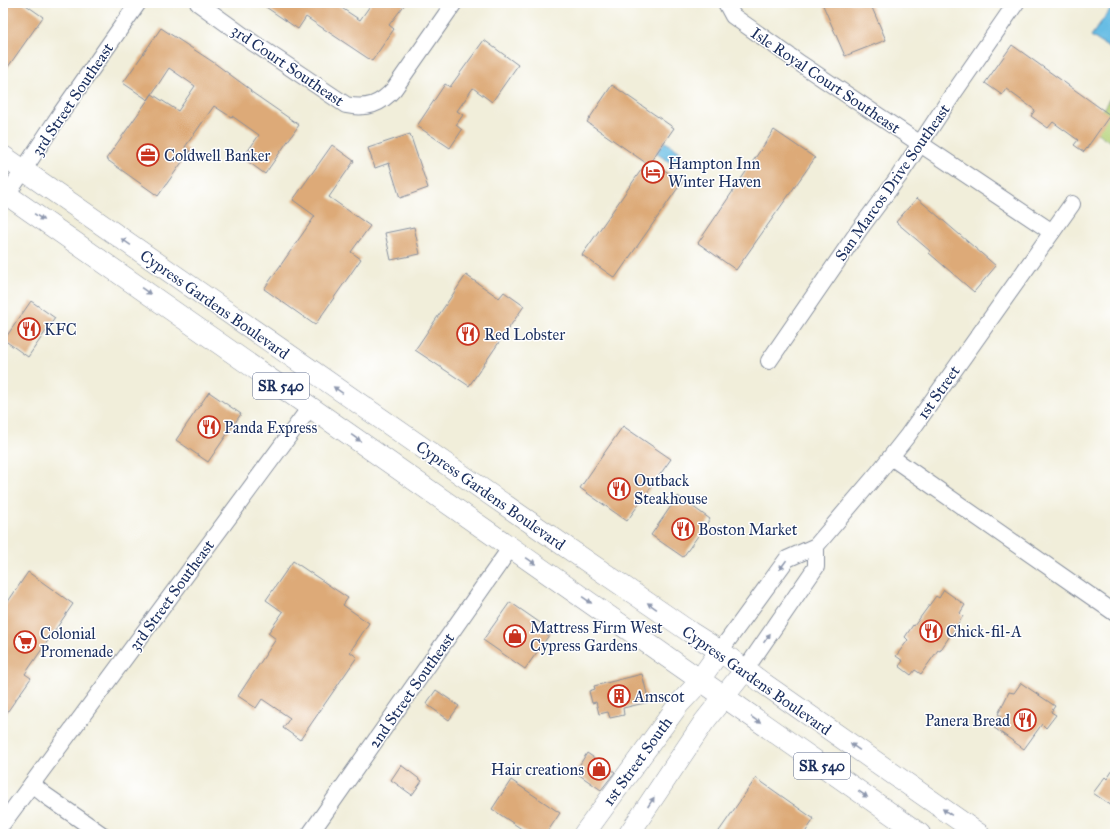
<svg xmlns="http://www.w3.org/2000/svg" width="1118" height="837" viewBox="0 0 1118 837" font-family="'IM FELL Great Primer',serif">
	<rect width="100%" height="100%" fill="#fff"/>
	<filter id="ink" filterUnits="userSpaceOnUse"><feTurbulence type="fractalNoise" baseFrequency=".025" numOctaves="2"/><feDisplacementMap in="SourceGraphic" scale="8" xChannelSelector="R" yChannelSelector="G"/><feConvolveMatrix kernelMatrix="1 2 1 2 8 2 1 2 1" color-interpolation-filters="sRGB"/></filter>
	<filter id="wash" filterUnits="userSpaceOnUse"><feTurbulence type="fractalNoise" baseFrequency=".012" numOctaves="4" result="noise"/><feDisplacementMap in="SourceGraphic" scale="16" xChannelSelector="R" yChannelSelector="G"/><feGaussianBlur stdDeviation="0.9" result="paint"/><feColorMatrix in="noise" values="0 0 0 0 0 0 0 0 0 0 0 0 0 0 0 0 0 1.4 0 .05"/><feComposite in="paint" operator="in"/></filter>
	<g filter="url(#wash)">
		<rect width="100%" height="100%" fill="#f1eeda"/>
		<path fill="#b4d177" stroke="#68806a" d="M 1115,91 L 1115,145 L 1090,128 Z"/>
		<g fill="#67bde4" stroke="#4176a1">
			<path d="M 1115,3 L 1115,52 L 1091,36 Z"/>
			<path d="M 664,141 L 682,153 L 674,165 L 656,153 Z"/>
		</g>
		<g id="blocks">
			<g fill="#ddaa78">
				<path d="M 3,3 L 23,3 L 43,17 L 3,74 Z"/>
				<path d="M 260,3 L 334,3 L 360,20 L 372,3 L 406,3 L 389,25 L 394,29 L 372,61 L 306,17 L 298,29 Z"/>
				<path d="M 822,3 L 870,3 L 886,40 L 845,56 Z"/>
				<path d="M 161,28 L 213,62 L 251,90 L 250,91 L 299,125 L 265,174 L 243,158 L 259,135 L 232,116 L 231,117 L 214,106 L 185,147 L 190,151 L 158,196 L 106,159 L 152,94 L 178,111 L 195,86 L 169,68 L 148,100 L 123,83 Z"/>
				<path d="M 484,40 L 518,65 L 492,102 L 473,88 L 457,111 L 463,115 L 456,125 L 462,130 L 450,148 L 417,126 L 445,84 L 450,87 Z"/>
				<path d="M 1012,45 L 1110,115 L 1084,152 L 1074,145 L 1078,140 L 1053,122 L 1048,128 L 1031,116 L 1035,110 L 1006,89 L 1002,95 L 985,83 Z"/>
				<path d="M 612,85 L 674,128 L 651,161 L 682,182 L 615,278 L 582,255 L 646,163 L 587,122 Z"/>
				<path d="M 774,130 L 815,158 L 736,270 L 698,243 Z"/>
				<path d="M 410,134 L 428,188 L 400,198 L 389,163 L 375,168 L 368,148 Z"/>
				<path d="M 332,145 L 354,161 L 329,197 L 370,226 L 351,252 L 361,259 L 315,325 L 264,289 L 315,216 L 293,200 Z"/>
				<path d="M 917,198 L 996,266 L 974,292 L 929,253 L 930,251 L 896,222 Z"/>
				<path d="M 414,227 L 420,254 L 391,260 L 385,233 Z"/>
				<path d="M 466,275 L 499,298 L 504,292 L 524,306 L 469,386 L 415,350 Z"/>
				<path d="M 31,301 L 55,318 L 28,357 L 4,340 Z"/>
				<path d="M 209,392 L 241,414 L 208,462 L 176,440 Z"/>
				<path d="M 623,426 L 671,459 L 627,521 L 580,488 Z"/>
				<path d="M 678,496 L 710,519 L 683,557 L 651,535 Z"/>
				<path d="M 293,561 L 348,598 L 343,605 L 369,623 L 350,652 L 357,657 L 300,740 L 283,728 L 290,718 L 262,699 L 256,708 L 238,696 L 276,639 L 268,633 L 283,612 L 266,600 Z"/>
				<path d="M 28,572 L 73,604 L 25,674 L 31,678 L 3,718 L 3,609 Z"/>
				<path d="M 944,590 L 965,605 L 960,613 L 963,616 L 940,651 L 938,650 L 921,674 L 915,670 L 911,675 L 899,666 L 903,661 L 896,656 L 908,640 L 905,637 L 913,625 L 914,626 L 936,596 L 939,598 Z"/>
				<path d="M 510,602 L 552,631 L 525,669 L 483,640 Z"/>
				<path d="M 642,674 L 649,702 L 623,708 L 624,715 L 610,718 L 608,712 L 599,714 L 596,702 L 592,703 L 589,691 L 595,689 L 594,686 Z"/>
				<path d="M 1021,683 L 1055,706 L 1051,712 L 1056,715 L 1046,728 L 1042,724 L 1024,749 L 993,727 L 1001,716 L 998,714 L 1009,692 L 1014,693 Z"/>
				<path d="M 436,690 L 459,706 L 449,720 L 426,704 Z"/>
				<path d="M 587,753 L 615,772 L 601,790 L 575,772 Z"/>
				<path d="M 401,765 L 422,781 L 412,795 L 391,780 Z"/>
				<path d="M 1115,767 L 1115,808 L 1093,793 L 1105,777 L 1107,779 Z"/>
				<path d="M 756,778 L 814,819 L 804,834 L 717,834 Z"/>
				<path d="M 511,780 L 560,813 L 546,834 L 529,834 L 492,809 Z"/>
			</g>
		</g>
	</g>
	<g filter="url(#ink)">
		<use href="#blocks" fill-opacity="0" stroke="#868e9c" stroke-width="1"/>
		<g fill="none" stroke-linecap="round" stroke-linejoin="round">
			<g stroke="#868e9c" stroke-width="18">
				<g id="minor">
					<path d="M 198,3 L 252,42 L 346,105 C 367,109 380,105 394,89 L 454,3"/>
					<path d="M 726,3 L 733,16 L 801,64 L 1052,232"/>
					<path d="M 7,195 L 61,113 L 138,3"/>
					<path d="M 769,361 L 859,230 L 899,176 L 953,94 L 1016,3"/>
					<path d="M 891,457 L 1115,613"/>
					<path d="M 720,651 L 787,559 L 816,546 L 878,473 L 908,435 L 1072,204"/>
					<path d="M 745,670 L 816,567 L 816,546"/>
					<path d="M 32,784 L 45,795 L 101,834"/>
					<path d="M 3,823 L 311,406"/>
					<path d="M 310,834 L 511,547"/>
				</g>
			</g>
			<g stroke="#868e9c" stroke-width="22">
				<g id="major">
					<path d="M 3,156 L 521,516 L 690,632 L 720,651 L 763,683 L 979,834"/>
					<path d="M 3,192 L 920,834"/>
					<path d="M 584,834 L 679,704 L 693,689 L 720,651"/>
					<path d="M 629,834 L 704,722 L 745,670"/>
				</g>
			</g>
			<use href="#minor" stroke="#fff" stroke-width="16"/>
			<use href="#major" stroke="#fff" stroke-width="21"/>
		</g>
		<defs><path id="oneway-solid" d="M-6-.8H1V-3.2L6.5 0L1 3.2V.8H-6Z"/></defs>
		<g fill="#8d97ae">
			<use href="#oneway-solid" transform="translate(39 217) rotate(35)"/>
			<use href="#oneway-solid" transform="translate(126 242) rotate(-145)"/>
			<use href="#oneway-solid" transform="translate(146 291) rotate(35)"/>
			<use href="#oneway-solid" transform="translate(338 390) rotate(-145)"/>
			<use href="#oneway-solid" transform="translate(356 438) rotate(35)"/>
			<use href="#oneway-solid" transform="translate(531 561) rotate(35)"/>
			<use href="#oneway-solid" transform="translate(783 565) rotate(126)"/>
			<use href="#oneway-solid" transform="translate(587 600) rotate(35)"/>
			<use href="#oneway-solid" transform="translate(652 606) rotate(-145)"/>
			<use href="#oneway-solid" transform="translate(767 638) rotate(-55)"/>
			<use href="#oneway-solid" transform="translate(756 720) rotate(35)"/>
			<use href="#oneway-solid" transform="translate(855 747) rotate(-145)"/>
			<use href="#oneway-solid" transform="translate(863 794) rotate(35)"/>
			<use href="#oneway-solid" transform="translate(651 802) rotate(-56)"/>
			<use href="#oneway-solid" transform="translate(947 812) rotate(-145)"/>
		</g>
	</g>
	<defs>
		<g id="office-ring" transform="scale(1.15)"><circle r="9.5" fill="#fff" stroke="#c8321e" stroke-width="1.5"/><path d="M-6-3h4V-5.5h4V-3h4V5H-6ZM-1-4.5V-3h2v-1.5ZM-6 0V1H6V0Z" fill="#c8321e"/></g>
		<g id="hotel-ring" transform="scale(1.15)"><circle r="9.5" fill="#fff" stroke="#c8321e" stroke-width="1.5"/><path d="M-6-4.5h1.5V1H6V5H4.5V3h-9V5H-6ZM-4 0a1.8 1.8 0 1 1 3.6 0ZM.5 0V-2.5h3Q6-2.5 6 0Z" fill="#c8321e"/></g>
		<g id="restaurant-ring" transform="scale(1.15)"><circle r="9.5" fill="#fff" stroke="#c8321e" stroke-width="1.5"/><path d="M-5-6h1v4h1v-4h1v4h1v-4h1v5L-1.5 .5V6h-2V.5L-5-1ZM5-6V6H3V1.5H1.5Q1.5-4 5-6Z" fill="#c8321e"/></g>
		<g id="shop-ring" transform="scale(1.15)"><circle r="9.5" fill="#fff" stroke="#c8321e" stroke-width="1.5"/><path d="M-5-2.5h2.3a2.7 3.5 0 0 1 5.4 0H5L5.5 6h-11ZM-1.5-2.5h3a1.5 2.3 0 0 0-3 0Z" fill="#c8321e"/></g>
		<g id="supermarket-ring" transform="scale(1.15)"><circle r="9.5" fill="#fff" stroke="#c8321e" stroke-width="1.5"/><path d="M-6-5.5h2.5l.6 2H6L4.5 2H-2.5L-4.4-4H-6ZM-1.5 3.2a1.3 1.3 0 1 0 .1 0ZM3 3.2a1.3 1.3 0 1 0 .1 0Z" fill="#c8321e"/></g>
		<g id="building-ring" transform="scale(1.15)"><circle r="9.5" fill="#fff" stroke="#c8321e" stroke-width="1.5"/><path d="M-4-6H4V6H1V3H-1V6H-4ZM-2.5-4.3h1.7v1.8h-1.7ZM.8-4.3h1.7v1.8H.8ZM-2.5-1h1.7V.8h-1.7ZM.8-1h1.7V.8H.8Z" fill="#c8321e"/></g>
	</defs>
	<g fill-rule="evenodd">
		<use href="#office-ring" x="148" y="155"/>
		<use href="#hotel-ring" x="653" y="172"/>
		<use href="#restaurant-ring" x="29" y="329"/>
		<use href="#restaurant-ring" x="468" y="334"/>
		<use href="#restaurant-ring" x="209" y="427"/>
		<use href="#restaurant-ring" x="619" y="489"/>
		<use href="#restaurant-ring" x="683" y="529"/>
		<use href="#restaurant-ring" x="931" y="631"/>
		<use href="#shop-ring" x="515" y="636"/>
		<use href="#supermarket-ring" x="25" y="642"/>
		<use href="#building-ring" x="619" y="696"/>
		<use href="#restaurant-ring" x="1025" y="720"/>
		<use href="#shop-ring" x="599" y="769"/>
	</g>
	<g text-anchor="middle" stroke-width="3" stroke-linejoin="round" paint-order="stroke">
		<g fill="#fff" stroke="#5f6d8e" stroke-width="1">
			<rect x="253" y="373" width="56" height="26" rx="3"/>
			<rect x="794" y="753" width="56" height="26" rx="3"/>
		</g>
		<g font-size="15" font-weight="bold" fill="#1b2f5e">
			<text x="281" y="391">SR 540</text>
			<text x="822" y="771">SR 540</text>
		</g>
		<g font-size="16" fill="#1b2f5e" stroke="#fff">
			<text transform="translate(288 65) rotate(34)" y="6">3rd Court Southeast</text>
			<text transform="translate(826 80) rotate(34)" y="6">Isle Royal Court Southeast</text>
			<text transform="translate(72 99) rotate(-56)" y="6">3rd Street Southeast</text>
			<text transform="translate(892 182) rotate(-55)" y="6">San Marcos Drive Southeast</text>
			<text transform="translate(215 304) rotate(35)" y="6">Cypress Gardens Boulevard</text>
			<text transform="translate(938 392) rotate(-55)" y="6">1st Street</text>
			<text transform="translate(491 495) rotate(35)" y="6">Cypress Gardens Boulevard</text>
			<text transform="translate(171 595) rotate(-54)" y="6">3rd Street Southeast</text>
			<text transform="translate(757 680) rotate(35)" y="6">Cypress Gardens Boulevard</text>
			<text transform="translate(411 690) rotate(-55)" y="6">2nd Street Southeast</text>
			<text transform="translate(637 761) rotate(-54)" y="6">1st Street South</text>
		</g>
		<g font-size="16" fill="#1b2f5e" stroke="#fff" text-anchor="start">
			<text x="164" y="161">Coldwell Banker</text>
			<text x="668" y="169">Hampton Inn<tspan x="668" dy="18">Winter Haven</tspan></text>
			<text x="44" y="335">KFC</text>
			<text x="484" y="340">Red Lobster</text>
			<text x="224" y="433">Panda Express</text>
			<text x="634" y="486">Outback<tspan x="634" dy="18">Steakhouse</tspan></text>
			<text x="698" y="535">Boston Market</text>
			<text x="530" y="633">Mattress Firm West<tspan x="530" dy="18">Cypress Gardens</tspan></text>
			<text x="946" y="637">Chick-fil-A</text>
			<text x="40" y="639">Colonial<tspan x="40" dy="18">Promenade</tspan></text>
			<text x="634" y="702">Amscot</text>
			<text x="1010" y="726" text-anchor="end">Panera Bread</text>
			<text x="584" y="775" text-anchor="end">Hair creations</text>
		</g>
	</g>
	<rect width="1118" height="837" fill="none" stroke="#fff" stroke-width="16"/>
</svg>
